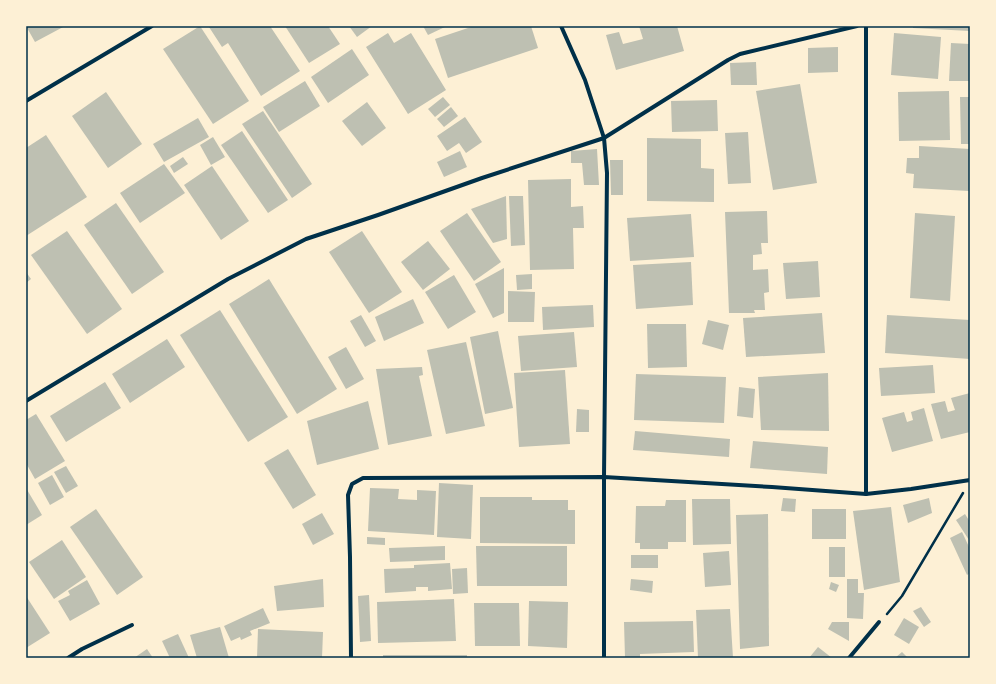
<svg xmlns="http://www.w3.org/2000/svg" width="996" height="684" viewBox="0 0 996 684" font-family="Figtree,sans-serif">
	<rect width="100%" height="100%" fill="#fdf0d5"/>
	<g fill="#bec0b2">
		<path d="M 26,26 L 65,26 L 35,42 Z"/>
		<path d="M 200,26 L 249,101 L 213,124 L 163,49 Z"/>
		<path d="M 210,26 L 270,26 L 300,71 L 261,96 L 228,43 L 222,47 L 209,27 Z"/>
		<path d="M 285,26 L 328,26 L 340,44 L 309,63 Z"/>
		<path d="M 349,26 L 372,26 L 357,37 Z"/>
		<path d="M 423,26 L 447,26 L 428,35 Z"/>
		<path d="M 474,26 L 531,26 L 538,48 L 448,78 L 435,39 Z"/>
		<path d="M 639,26 L 677,26 L 684,51 L 616,70 L 606,35 L 619,32 L 623,44 L 643,39 Z"/>
		<path d="M 913,26 L 970,26 L 970,31 L 913,28 Z"/>
		<path d="M 388,33 L 394,43 L 411,33 L 446,90 L 408,114 L 366,47 Z"/>
		<path d="M 894,33 L 941,37 L 938,79 L 891,75 Z"/>
		<path d="M 951,43 L 970,44 L 970,81 L 949,81 Z"/>
		<path d="M 838,47 L 838,72 L 808,73 L 808,48 Z"/>
		<path d="M 352,49 L 369,75 L 328,103 L 311,77 Z"/>
		<path d="M 756,62 L 757,85 L 731,85 L 730,63 Z"/>
		<path d="M 305,81 L 320,106 L 279,132 L 263,107 Z"/>
		<path d="M 800,84 L 817,183 L 773,190 L 756,91 Z"/>
		<path d="M 949,91 L 950,140 L 899,141 L 898,92 Z"/>
		<path d="M 106,92 L 142,144 L 108,168 L 72,116 Z"/>
		<path d="M 443,97 L 450,105 L 435,117 L 428,109 Z"/>
		<path d="M 960,97 L 970,97 L 970,144 L 961,144 Z"/>
		<path d="M 717,100 L 718,131 L 672,132 L 671,101 Z"/>
		<path d="M 367,102 L 386,128 L 362,146 L 342,121 Z"/>
		<path d="M 451,107 L 458,116 L 444,127 L 437,119 Z"/>
		<path d="M 263,111 L 312,184 L 292,198 L 242,124 Z"/>
		<path d="M 465,117 L 482,142 L 466,153 L 459,143 L 447,151 L 437,136 Z"/>
		<path d="M 198,118 L 209,137 L 164,162 L 153,144 Z"/>
		<path d="M 242,131 L 288,200 L 268,213 L 221,145 Z"/>
		<path d="M 748,132 L 751,183 L 728,184 L 725,133 Z"/>
		<path d="M 46,135 L 87,197 L 26,236 L 26,148 Z"/>
		<path d="M 213,137 L 225,157 L 211,165 L 200,145 Z"/>
		<path d="M 647,138 L 701,139 L 701,168 L 714,169 L 714,202 L 647,201 Z"/>
		<path d="M 919,146 L 970,149 L 969,191 L 913,188 L 914,174 L 906,173 L 907,158 L 919,158 Z"/>
		<path d="M 597,149 L 599,185 L 584,185 L 582,163 L 571,163 L 571,151 Z"/>
		<path d="M 460,151 L 467,167 L 444,177 L 437,162 Z"/>
		<path d="M 183,157 L 188,164 L 174,173 L 170,166 Z"/>
		<path d="M 610,160 L 623,160 L 623,195 L 611,195 Z"/>
		<path d="M 164,164 L 185,193 L 140,223 L 120,193 Z"/>
		<path d="M 212,166 L 249,221 L 221,240 L 184,185 Z"/>
		<path d="M 571,179 L 571,207 L 583,206 L 584,228 L 573,228 L 574,269 L 530,270 L 528,180 Z"/>
		<path d="M 506,196 L 507,239 L 493,243 L 471,209 Z"/>
		<path d="M 509,196 L 523,196 L 525,245 L 511,246 Z"/>
		<path d="M 116,203 L 164,272 L 132,294 L 84,225 Z"/>
		<path d="M 767,211 L 768,243 L 761,243 L 762,254 L 753,255 L 753,270 L 768,269 L 769,292 L 764,293 L 765,310 L 754,310 L 755,313 L 729,313 L 725,212 Z"/>
		<path d="M 467,213 L 501,262 L 474,281 L 440,231 Z"/>
		<path d="M 915,213 L 955,216 L 950,301 L 910,298 Z"/>
		<path d="M 691,214 L 694,257 L 630,261 L 627,218 Z"/>
		<path d="M 67,231 L 122,309 L 87,334 L 31,255 Z"/>
		<path d="M 362,231 L 402,292 L 369,313 L 329,252 Z"/>
		<path d="M 428,241 L 450,269 L 423,290 L 401,262 Z"/>
		<path d="M 818,261 L 820,297 L 786,299 L 783,263 Z"/>
		<path d="M 691,262 L 693,305 L 636,309 L 633,265 Z"/>
		<path d="M 504,268 L 504,313 L 493,318 L 475,284 Z"/>
		<path d="M 26,272 L 31,279 L 26,283 Z"/>
		<path d="M 532,274 L 532,289 L 517,290 L 516,275 Z"/>
		<path d="M 454,275 L 476,312 L 448,329 L 425,292 Z"/>
		<path d="M 269,279 L 337,389 L 297,414 L 229,304 Z"/>
		<path d="M 508,291 L 535,292 L 534,322 L 508,322 Z"/>
		<path d="M 413,299 L 424,323 L 384,341 L 375,317 Z"/>
		<path d="M 593,305 L 594,327 L 543,330 L 542,307 Z"/>
		<path d="M 220,310 L 288,417 L 248,442 L 180,335 Z"/>
		<path d="M 822,313 L 825,353 L 746,357 L 743,318 Z"/>
		<path d="M 361,315 L 376,341 L 365,347 L 350,321 Z"/>
		<path d="M 887,315 L 970,320 L 970,359 L 885,353 Z"/>
		<path d="M 708,320 L 729,325 L 723,350 L 702,344 Z"/>
		<path d="M 647,324 L 686,324 L 687,367 L 648,368 Z"/>
		<path d="M 498,331 L 513,408 L 485,414 L 470,337 Z"/>
		<path d="M 574,332 L 577,367 L 521,371 L 518,336 Z"/>
		<path d="M 167,339 L 185,367 L 130,403 L 112,374 Z"/>
		<path d="M 466,342 L 485,426 L 446,434 L 427,350 Z"/>
		<path d="M 346,347 L 364,379 L 346,389 L 328,357 Z"/>
		<path d="M 933,365 L 935,393 L 881,396 L 879,368 Z"/>
		<path d="M 422,367 L 423,375 L 419,376 L 432,436 L 388,445 L 376,369 Z"/>
		<path d="M 565,370 L 570,444 L 519,447 L 514,373 Z"/>
		<path d="M 828,373 L 829,431 L 761,430 L 758,377 Z"/>
		<path d="M 636,374 L 726,377 L 724,423 L 634,420 Z"/>
		<path d="M 105,382 L 121,408 L 66,442 L 50,416 Z"/>
		<path d="M 739,387 L 755,389 L 753,418 L 737,416 Z"/>
		<path d="M 970,393 L 970,432 L 941,439 L 931,404 L 945,401 L 948,412 L 955,410 L 951,398 Z"/>
		<path d="M 368,401 L 379,449 L 317,465 L 307,421 Z"/>
		<path d="M 924,408 L 933,441 L 892,452 L 882,418 L 904,412 L 907,422 L 913,420 L 911,412 Z"/>
		<path d="M 577,409 L 589,410 L 589,432 L 576,432 Z"/>
		<path d="M 36,414 L 65,461 L 35,479 L 26,463 L 26,420 Z"/>
		<path d="M 635,431 L 730,439 L 729,457 L 633,450 Z"/>
		<path d="M 753,441 L 828,447 L 827,474 L 750,468 Z"/>
		<path d="M 288,449 L 316,495 L 293,509 L 264,463 Z"/>
		<path d="M 66,466 L 78,486 L 66,493 L 54,472 Z"/>
		<path d="M 52,475 L 64,497 L 50,505 L 38,483 Z"/>
		<path d="M 439,483 L 473,485 L 471,539 L 437,537 Z"/>
		<path d="M 26,488 L 42,515 L 26,525 Z"/>
		<path d="M 370,488 L 399,489 L 398,499 L 417,500 L 417,490 L 436,491 L 434,535 L 368,531 Z"/>
		<path d="M 480,497 L 532,497 L 532,500 L 568,500 L 568,510 L 575,510 L 575,544 L 480,543 Z"/>
		<path d="M 783,498 L 796,499 L 795,512 L 781,511 Z"/>
		<path d="M 929,498 L 932,513 L 908,523 L 903,505 Z"/>
		<path d="M 692,499 L 730,499 L 731,544 L 693,545 Z"/>
		<path d="M 666,500 L 686,500 L 686,542 L 668,542 L 668,549 L 640,549 L 640,543 L 635,543 L 636,506 L 665,506 Z"/>
		<path d="M 891,507 L 900,582 L 864,590 L 853,511 Z"/>
		<path d="M 96,509 L 143,577 L 117,595 L 70,527 Z"/>
		<rect x="812" y="509" width="34" height="30"/>
		<path d="M 322,513 L 334,534 L 313,545 L 302,524 Z"/>
		<path d="M 768,514 L 769,646 L 740,649 L 736,515 Z"/>
		<path d="M 965,514 L 970,522 L 970,539 L 969,540 L 956,520 Z"/>
		<path d="M 962,532 L 970,549 L 970,573 L 967,575 L 950,538 Z"/>
		<path d="M 367,537 L 385,538 L 385,545 L 367,544 Z"/>
		<path d="M 62,540 L 86,577 L 54,599 L 29,562 Z"/>
		<path d="M 445,546 L 445,560 L 390,562 L 389,548 Z"/>
		<path d="M 476,546 L 567,546 L 567,586 L 477,586 Z"/>
		<rect x="829" y="547" width="16" height="30"/>
		<path d="M 729,551 L 731,585 L 705,587 L 703,553 Z"/>
		<rect x="631" y="555" width="27" height="13"/>
		<path d="M 450,563 L 452,589 L 428,591 L 428,587 L 416,587 L 416,591 L 385,593 L 384,569 L 414,568 L 414,565 Z"/>
		<path d="M 467,568 L 468,593 L 453,594 L 452,569 Z"/>
		<path d="M 323,579 L 324,607 L 277,611 L 274,586 Z"/>
		<path d="M 631,579 L 653,581 L 652,593 L 630,590 Z"/>
		<path d="M 847,579 L 858,579 L 858,593 L 864,593 L 863,619 L 847,618 Z"/>
		<path d="M 87,580 L 100,604 L 70,621 L 58,601 L 70,595 L 68,591 Z"/>
		<path d="M 831,582 L 839,585 L 836,592 L 829,589 Z"/>
		<path d="M 369,595 L 371,641 L 360,642 L 358,596 Z"/>
		<path d="M 26,596 L 50,633 L 26,648 Z"/>
		<path d="M 454,599 L 456,641 L 378,643 L 377,602 Z"/>
		<path d="M 529,601 L 568,602 L 567,648 L 528,646 Z"/>
		<path d="M 474,603 L 519,603 L 520,646 L 475,646 Z"/>
		<path d="M 921,607 L 931,622 L 924,627 L 913,611 Z"/>
		<path d="M 263,608 L 270,623 L 250,631 L 252,635 L 241,640 L 240,637 L 231,641 L 224,626 Z"/>
		<path d="M 730,609 L 733,658 L 698,658 L 696,610 Z"/>
		<path d="M 904,618 L 919,627 L 909,644 L 894,635 Z"/>
		<path d="M 693,621 L 694,652 L 640,654 L 640,658 L 625,658 L 624,622 Z"/>
		<path d="M 832,622 L 849,622 L 849,641 L 828,629 Z"/>
		<path d="M 220,627 L 229,658 L 197,658 L 190,635 Z"/>
		<path d="M 258,629 L 323,632 L 322,658 L 257,658 Z"/>
		<path d="M 178,634 L 189,658 L 170,658 L 162,641 Z"/>
		<path d="M 818,647 L 832,658 L 809,658 Z"/>
		<path d="M 147,649 L 153,658 L 134,658 Z"/>
		<path d="M 902,652 L 908,658 L 895,658 Z"/>
		<rect x="383" y="655" width="84" height="3"/>
	</g>
	<g fill="none" stroke-linecap="round" stroke-linejoin="round">
		<path stroke="#003049" stroke-width="2.5" d="M 887,614 L 902,596 L 963,493"/>
		<g stroke="#003049" stroke-width="4">
			<path d="M 561,26 L 585,80 L 604,138 L 607,173 L 604,477 L 604,658"/>
			<path d="M 866,26 L 866,494"/>
			<path d="M 26,101 L 152,26"/>
			<path d="M 26,401 L 228,279 L 306,239 L 378,215 L 482,178 L 604,138 L 728,60 L 740,54 L 857,26"/>
			<path d="M 68,658 L 82,649 L 132,625"/>
			<path d="M 351,658 L 350,557 L 348,495 L 352,484 L 363,478 L 604,477 L 772,487 L 866,494 L 911,489 L 970,480"/>
			<path d="M 849,658 L 879,622"/>
		</g>
	</g>
	<rect width="996" height="684" fill="none" stroke="#fdf0d5" stroke-width="54"/>
	<rect x="27" y="27" width="942" height="630" fill="none" stroke="#003049" stroke-width="1.5"/>
</svg>
